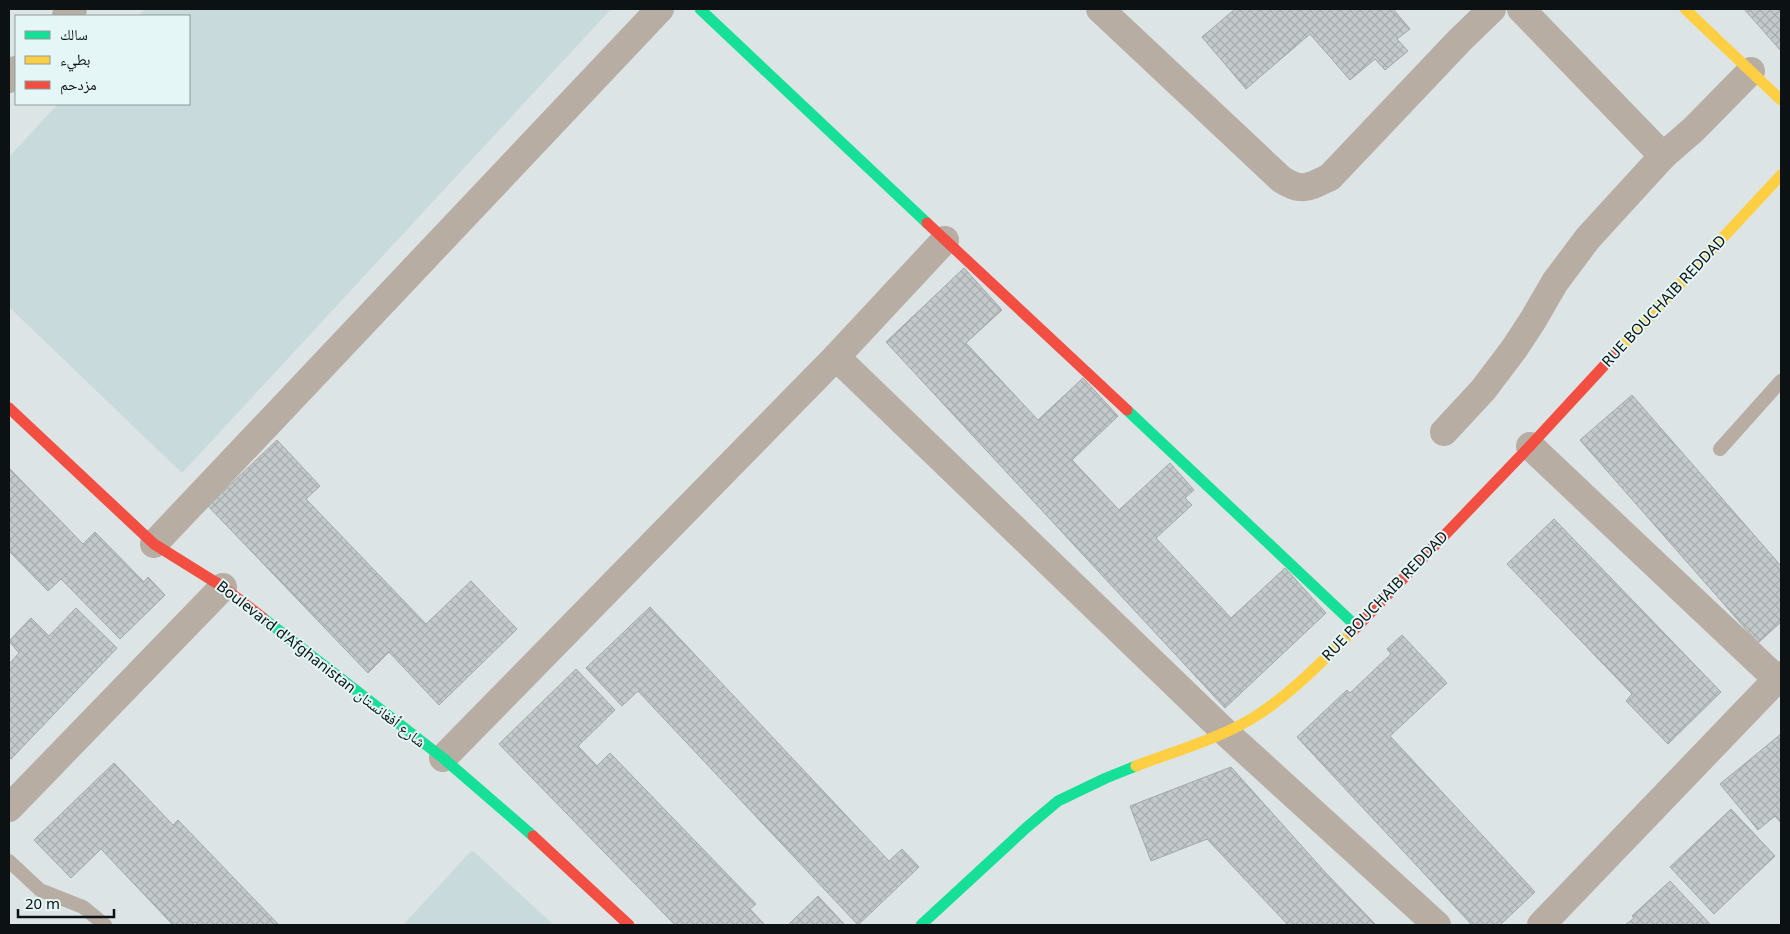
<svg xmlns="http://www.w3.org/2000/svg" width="1790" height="934" viewBox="0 0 1790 934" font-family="'Noto Sans','Noto Naskh Arabic',sans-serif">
	<defs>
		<pattern id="building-cross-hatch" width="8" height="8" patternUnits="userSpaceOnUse" patternTransform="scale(1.25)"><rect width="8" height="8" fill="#c4cacb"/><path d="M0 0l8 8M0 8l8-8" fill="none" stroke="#a7acad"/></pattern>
	</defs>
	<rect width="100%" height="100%" fill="#dce4e5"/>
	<g fill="#c8dadb">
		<path d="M 145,9 L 611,9 L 182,473 L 9,307 L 9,157 L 58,104 L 189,104 L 189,16 L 138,16 Z"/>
		<path d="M 472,850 L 554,925 L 403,925 Z"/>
	</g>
	<g fill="url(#building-cross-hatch)" stroke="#a2a9aa">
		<path d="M 1235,9 L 1393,9 L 1410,29 L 1397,39 L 1408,51 L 1385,70 L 1375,59 L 1350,80 L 1310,34 L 1246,89 L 1202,37 Z"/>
		<path d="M 1744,9 L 1781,9 L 1781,51 Z"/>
		<path d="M 964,268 L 1002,310 L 966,343 L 1038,420 L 1083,378 L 1118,416 L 1072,460 L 1119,510 L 1170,463 L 1194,490 L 1185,498 L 1192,505 L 1156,538 L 1231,618 L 1285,568 L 1326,613 L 1225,708 L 886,342 Z"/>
		<path d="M 1632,395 L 1781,566 L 1781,622 L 1758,643 L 1580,440 Z"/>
		<path d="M 277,440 L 320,486 L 306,499 L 426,624 L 471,581 L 517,629 L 439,705 L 389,652 L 368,673 L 208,506 Z"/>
		<path d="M 9,468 L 83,544 L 95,532 L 144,582 L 148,577 L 165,595 L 120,639 L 61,579 L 48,591 L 9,551 Z"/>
		<path d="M 1554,519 L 1721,692 L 1668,744 L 1626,701 L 1632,694 L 1507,564 Z"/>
		<path d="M 650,607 L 889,861 L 902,849 L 919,867 L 858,925 L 638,691 L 622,706 L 586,668 Z"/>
		<path d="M 76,608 L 117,648 L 11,759 L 9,756 L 9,664 L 19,653 L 9,641 L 31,618 L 49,636 Z"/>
		<path d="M 1402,635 L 1447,683 L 1390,736 L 1535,892 L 1500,925 L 1472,925 L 1297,737 L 1347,690 L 1350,693 L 1391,654 L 1387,649 Z"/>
		<path d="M 576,669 L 615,710 L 578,746 L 597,766 L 610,753 L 756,904 L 750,909 L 765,925 L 675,925 L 499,744 Z"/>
		<path d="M 1781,734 L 1781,823 L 1775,816 L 1758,830 L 1720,784 Z"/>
		<path d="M 114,763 L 173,825 L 178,820 L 279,925 L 198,925 L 195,922 L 192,925 L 173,925 L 101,849 L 71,878 L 34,840 Z"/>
		<path d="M 1231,767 L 1324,871 L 1376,925 L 1288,925 L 1207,839 L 1151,861 L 1130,806 Z"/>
		<path d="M 1731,809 L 1775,856 L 1714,914 L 1670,867 Z"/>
		<path d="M 1670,881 L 1711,925 L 1625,925 L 1634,918 L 1632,916 Z"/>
		<path d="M 818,896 L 845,925 L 788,925 Z"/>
	</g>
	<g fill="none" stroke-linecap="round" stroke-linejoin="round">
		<g stroke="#b7ada3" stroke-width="14">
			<path d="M 1720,449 L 1781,381"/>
			<path d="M 9,861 L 40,890 L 83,907 L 105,925"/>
		</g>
		<g stroke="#b7ada3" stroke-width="28">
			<path d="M 1100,9 L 1281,179 C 1302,193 1309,187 1330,177 L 1459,41 L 1492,9"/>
			<path d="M 1521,9 L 1663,156"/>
			<path d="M 66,16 L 73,9"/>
			<path d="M 9,79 L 16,70"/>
			<path d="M 836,357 L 1225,732 L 1437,925"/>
			<path d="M 1444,432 L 1483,390 L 1514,349 L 1533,320 L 1555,282 L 1588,238 L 1663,156 L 1694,129 L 1751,71"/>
			<path d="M 1530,446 L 1781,683"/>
			<path d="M 154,544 L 660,9"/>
			<path d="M 443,758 L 836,357 L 945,240"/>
			<path d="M 9,808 L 223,587"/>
			<path d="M 1541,925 L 1781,675"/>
		</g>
		<g stroke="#16e098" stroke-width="11">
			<path d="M 700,9 L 927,223"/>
			<path d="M 1127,410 L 1357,627"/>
			<path d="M 263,618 L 443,758 L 533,836"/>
			<path d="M 921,925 L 1026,828 L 1058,801 L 1106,778 L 1136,766"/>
		</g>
		<g stroke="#ffcf43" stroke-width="11">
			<path d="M 1685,9 L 1781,100"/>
			<path d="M 1614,355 L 1781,175"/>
			<path d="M 1136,766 C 1175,751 1225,737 1259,714 C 1294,691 1322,661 1351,633"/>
		</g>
		<g stroke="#f24e42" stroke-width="11">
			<path d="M 927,223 L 1127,410"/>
			<path d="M 9,408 L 154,544 L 223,587 L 263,618"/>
			<path d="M 1351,633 L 1530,446 L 1614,355"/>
			<path d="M 533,836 L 629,925"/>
		</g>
	</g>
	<g text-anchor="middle" stroke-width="4" stroke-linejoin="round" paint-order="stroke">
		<g font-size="15" fill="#0c1213" stroke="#e5f6f7">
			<text transform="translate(1664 301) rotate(-47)" y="5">RUE BOUCHAIB REDDAD</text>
			<text transform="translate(1385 596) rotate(-46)" y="5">RUE BOUCHAIB REDDAD</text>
			<text transform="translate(321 664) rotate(38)" y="5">Boulevard d'Afghanistan شارع أفغانستان</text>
		</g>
	</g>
	<rect width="1790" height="934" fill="none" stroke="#0c1213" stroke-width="20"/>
	<rect x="15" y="15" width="175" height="90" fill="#e5f6f7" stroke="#8e9b9c"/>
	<rect x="25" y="31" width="25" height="8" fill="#16e098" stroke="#8e9b9c"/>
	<text x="60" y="40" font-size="15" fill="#0c1213">سالك</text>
	<rect x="25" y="56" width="25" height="8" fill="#ffcf43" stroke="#8e9b9c"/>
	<text x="60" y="65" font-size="15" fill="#0c1213">بطيء</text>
	<rect x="25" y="81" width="25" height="8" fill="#f24e42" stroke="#8e9b9c"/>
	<text x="60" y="90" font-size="15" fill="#0c1213">مزدحم</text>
	<path d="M18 909v8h96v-8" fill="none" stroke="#0c1213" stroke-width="2.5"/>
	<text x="25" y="909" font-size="15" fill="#0c1213" stroke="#e5f6f7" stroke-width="4" paint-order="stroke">20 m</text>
</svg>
